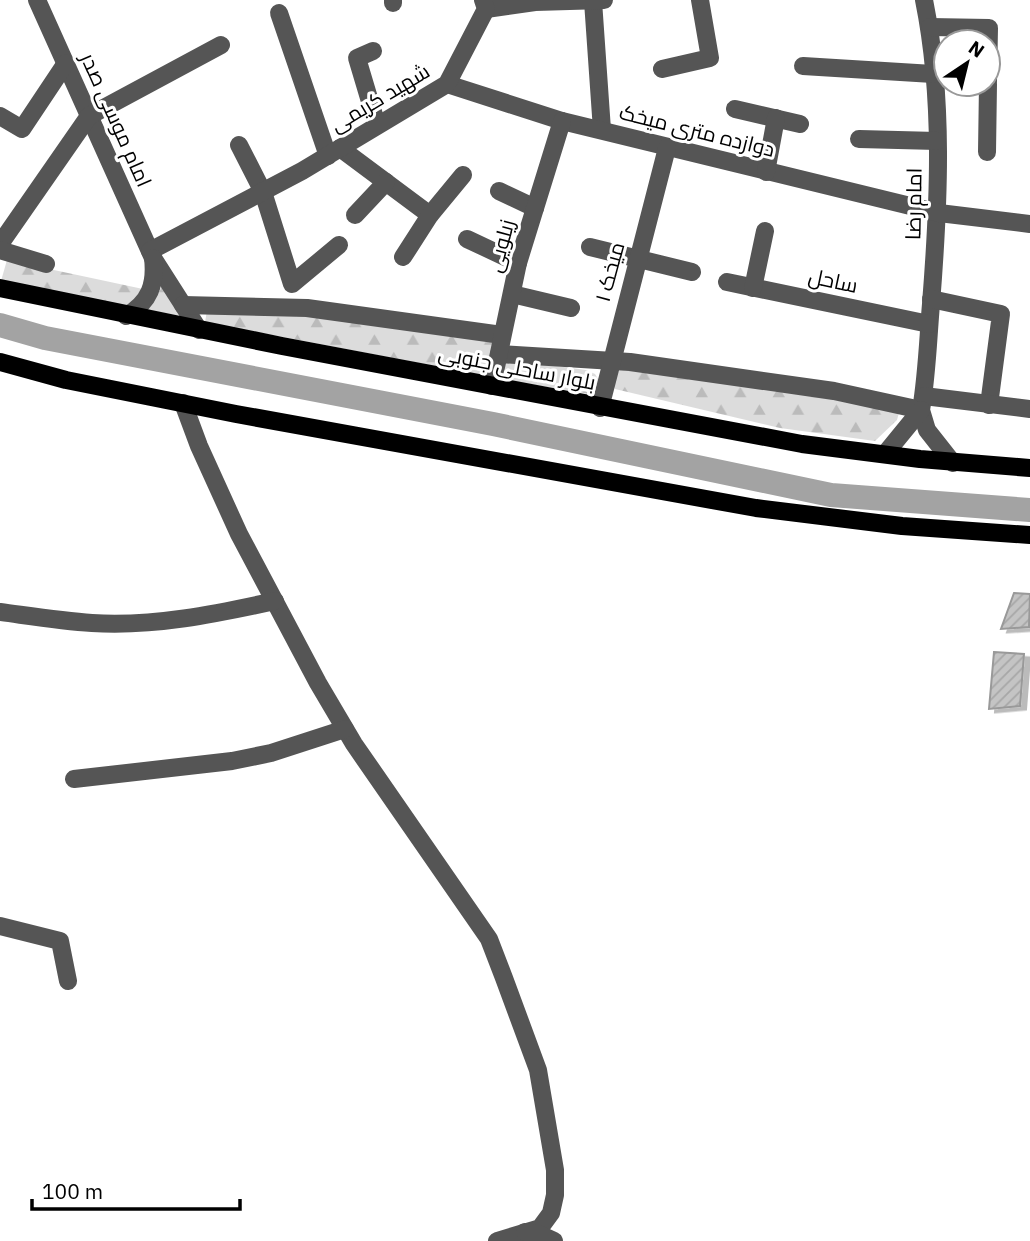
<svg xmlns="http://www.w3.org/2000/svg" width="1030" height="1241" viewBox="0 0 1030 1241" font-family="'IBM Plex Sans',Cairo,sans-serif">
	<defs>
		<pattern id="forest-firs" width="22" height="20" patternUnits="userSpaceOnUse" patternTransform="scale(1.75)"><rect width="22" height="20" fill="#dcdcdc"/><path d="M5 1l3.5 6h-7zM16 11l3.5 6h-7z" fill="#bbb"/></pattern>
		<pattern id="building-hatch" width="6" height="6" patternUnits="userSpaceOnUse" patternTransform="scale(1.75)"><rect width="6" height="6" fill="#c4c4c4"/><path d="M-1 1l2-2M0 6l6-6M5 7l2-2" fill="none" stroke="#a7a7a7"/></pattern>
		<filter id="shadow"><feDropShadow dx="6" dy="3.5" stdDeviation="0" flood-color="#0004"/></filter>
	</defs>
	<rect width="100%" height="100%" fill="#fff"/>
	<g fill="url(#forest-firs)">
		<path d="M 7,260 L 143,289 L 128,307 L 1,281 Z"/>
		<path d="M 163,285 L 181,316 L 148,310 Z"/>
		<path d="M 207,311 L 305,315 L 495,340 L 487,376 L 205,322 Z"/>
		<path d="M 505,359 L 586,370 L 595,374 L 598,379 L 595,395 L 505,380 Z"/>
		<path d="M 623,363 L 900,409 L 897,420 L 875,441 L 780,428 L 615,389 L 612,383 Z"/>
	</g>
	<g fill="none" stroke-linecap="round" stroke-linejoin="round">
		<path stroke="#a3a3a3" stroke-width="24" d="M 0,325 L 45,338 L 493,424 L 831,495 L 1030,510"/>
	</g>
	<g fill="url(#building-hatch)" stroke="#999" stroke-width="2" filter="url(#shadow)">
		<path d="M 1014,593 L 1030,594 L 1029,627 L 1001,629 Z"/>
		<path d="M 994,652 L 1024,654 L 1020,706 L 989,709 Z"/>
	</g>
	<g fill="none" stroke-linecap="round" stroke-linejoin="round">
		<g stroke="#555" stroke-width="18">
			<path d="M 37,0 L 153,258 L 199,330"/>
			<path d="M 393,0 L 393,3"/>
			<path d="M 924,0 C 944,99 939,203 931,304 C 928,339 927,375 921,410 L 927,430 L 953,463"/>
			<path d="M 593,1 L 602,130"/>
			<path d="M 486,9 L 535,2 L 604,0"/>
			<path d="M 279,13 L 328,156"/>
			<path d="M 930,27 L 989,28 L 988,81"/>
			<path d="M 373,51 L 357,58 L 377,125"/>
			<path d="M 803,66 L 933,74"/>
			<path d="M 662,69 L 710,58 L 700,0"/>
			<path d="M 447,84 L 562,121 L 939,213 L 1030,224"/>
			<path d="M 735,109 L 800,124"/>
			<path d="M 0,116 L 22,129 L 66,63"/>
			<path d="M 859,139 L 937,141"/>
			<path d="M 239,145 L 263,192 L 292,284 L 339,245"/>
			<path d="M 340,148 L 430,215"/>
			<path d="M 987,152 L 988,84"/>
			<path d="M 766,172 L 776,118"/>
			<path d="M 499,191 L 535,208"/>
			<path d="M 355,215 L 386,182"/>
			<path d="M 467,239 L 518,263"/>
			<path d="M 0,244 L 89,116 L 221,45"/>
			<path d="M 590,247 L 692,272"/>
			<path d="M 0,250 L 46,264"/>
			<path d="M 150,251 L 302,171 L 447,84 L 486,9 L 483,0"/>
			<path d="M 403,257 L 430,215 L 463,175"/>
			<path d="M 727,282 L 929,324"/>
			<path d="M 753,288 L 765,231"/>
			<path d="M 512,294 L 571,308"/>
			<path d="M 931,299 L 1001,314 L 989,405"/>
			<path d="M 183,305 L 307,308 L 502,335"/>
			<path d="M 126,316 C 150,302 156,284 153,258"/>
			<path d="M 499,354 L 630,362 L 834,391 L 921,410"/>
			<path d="M 492,386 L 518,263 L 562,121"/>
			<path d="M 924,396 L 1030,409"/>
			<path d="M 183,403 L 199,446 L 239,534 L 318,683 L 354,744 L 489,939 L 504,978 L 538,1070 L 555,1170 L 555,1195 L 551,1213 L 540,1228 L 497,1241"/>
			<path d="M 600,408 L 667,148"/>
			<path d="M 885,454 L 921,410"/>
			<path d="M 0,612 C 30,616 61,621 92,623 C 153,627 216,614 275,601"/>
			<path d="M 74,779 L 232,761 L 271,753 L 345,729"/>
			<path d="M 0,926 L 60,941 L 68,981"/>
			<path d="M 525,1232 L 541,1235 L 554,1241"/>
		</g>
		<g stroke="#000" stroke-width="18">
			<path d="M 0,288 L 282,346 L 802,444 L 920,459 L 1030,468"/>
			<path d="M 0,362 L 66,380 L 236,414 L 756,508 L 902,526 L 1030,535"/>
		</g>
	</g>
	<g text-anchor="middle" stroke-width="6" stroke-linejoin="round" paint-order="stroke">
		<g font-size="21" fill="#000" stroke="#fff">
			<text transform="translate(380 98) rotate(-31)" y="7">شهید کریمی</text>
			<text transform="translate(116 120) rotate(66)" y="7">امام موسی صدر</text>
			<text transform="translate(697 131) rotate(14)" y="7">دوازده متری میخک</text>
			<text transform="translate(914 204) rotate(-89)" y="7">امام رضا</text>
			<text transform="translate(501 246) rotate(-75)" y="7">زیلویی</text>
			<text transform="translate(610 272) rotate(-75)" y="7">میخک ۱</text>
			<text transform="translate(833 281) rotate(12)" y="7">ساحل</text>
			<text transform="translate(517 368) rotate(11)" y="7">بلوار ساحلی جنوبی</text>
		</g>
	</g>
	<g transform="translate(967 63) rotate(35)"><circle r="33" fill="#ffffff" stroke="#999999" stroke-width="2"/>
	<path d="M0-5L12 26L0 18L-12 26Z" fill="#000000"/>
	<text y="-10" font-size="19" font-weight="bold" text-anchor="middle" fill="#000000">N</text>
	</g>
	<path d="M32 1199v10h208v-10" fill="none" stroke="#000000" stroke-width="3.5"/>
	<text x="42" y="1199" font-size="21" fill="#000000" stroke="#ffffff" stroke-width="5" paint-order="stroke">100 m</text>
</svg>
